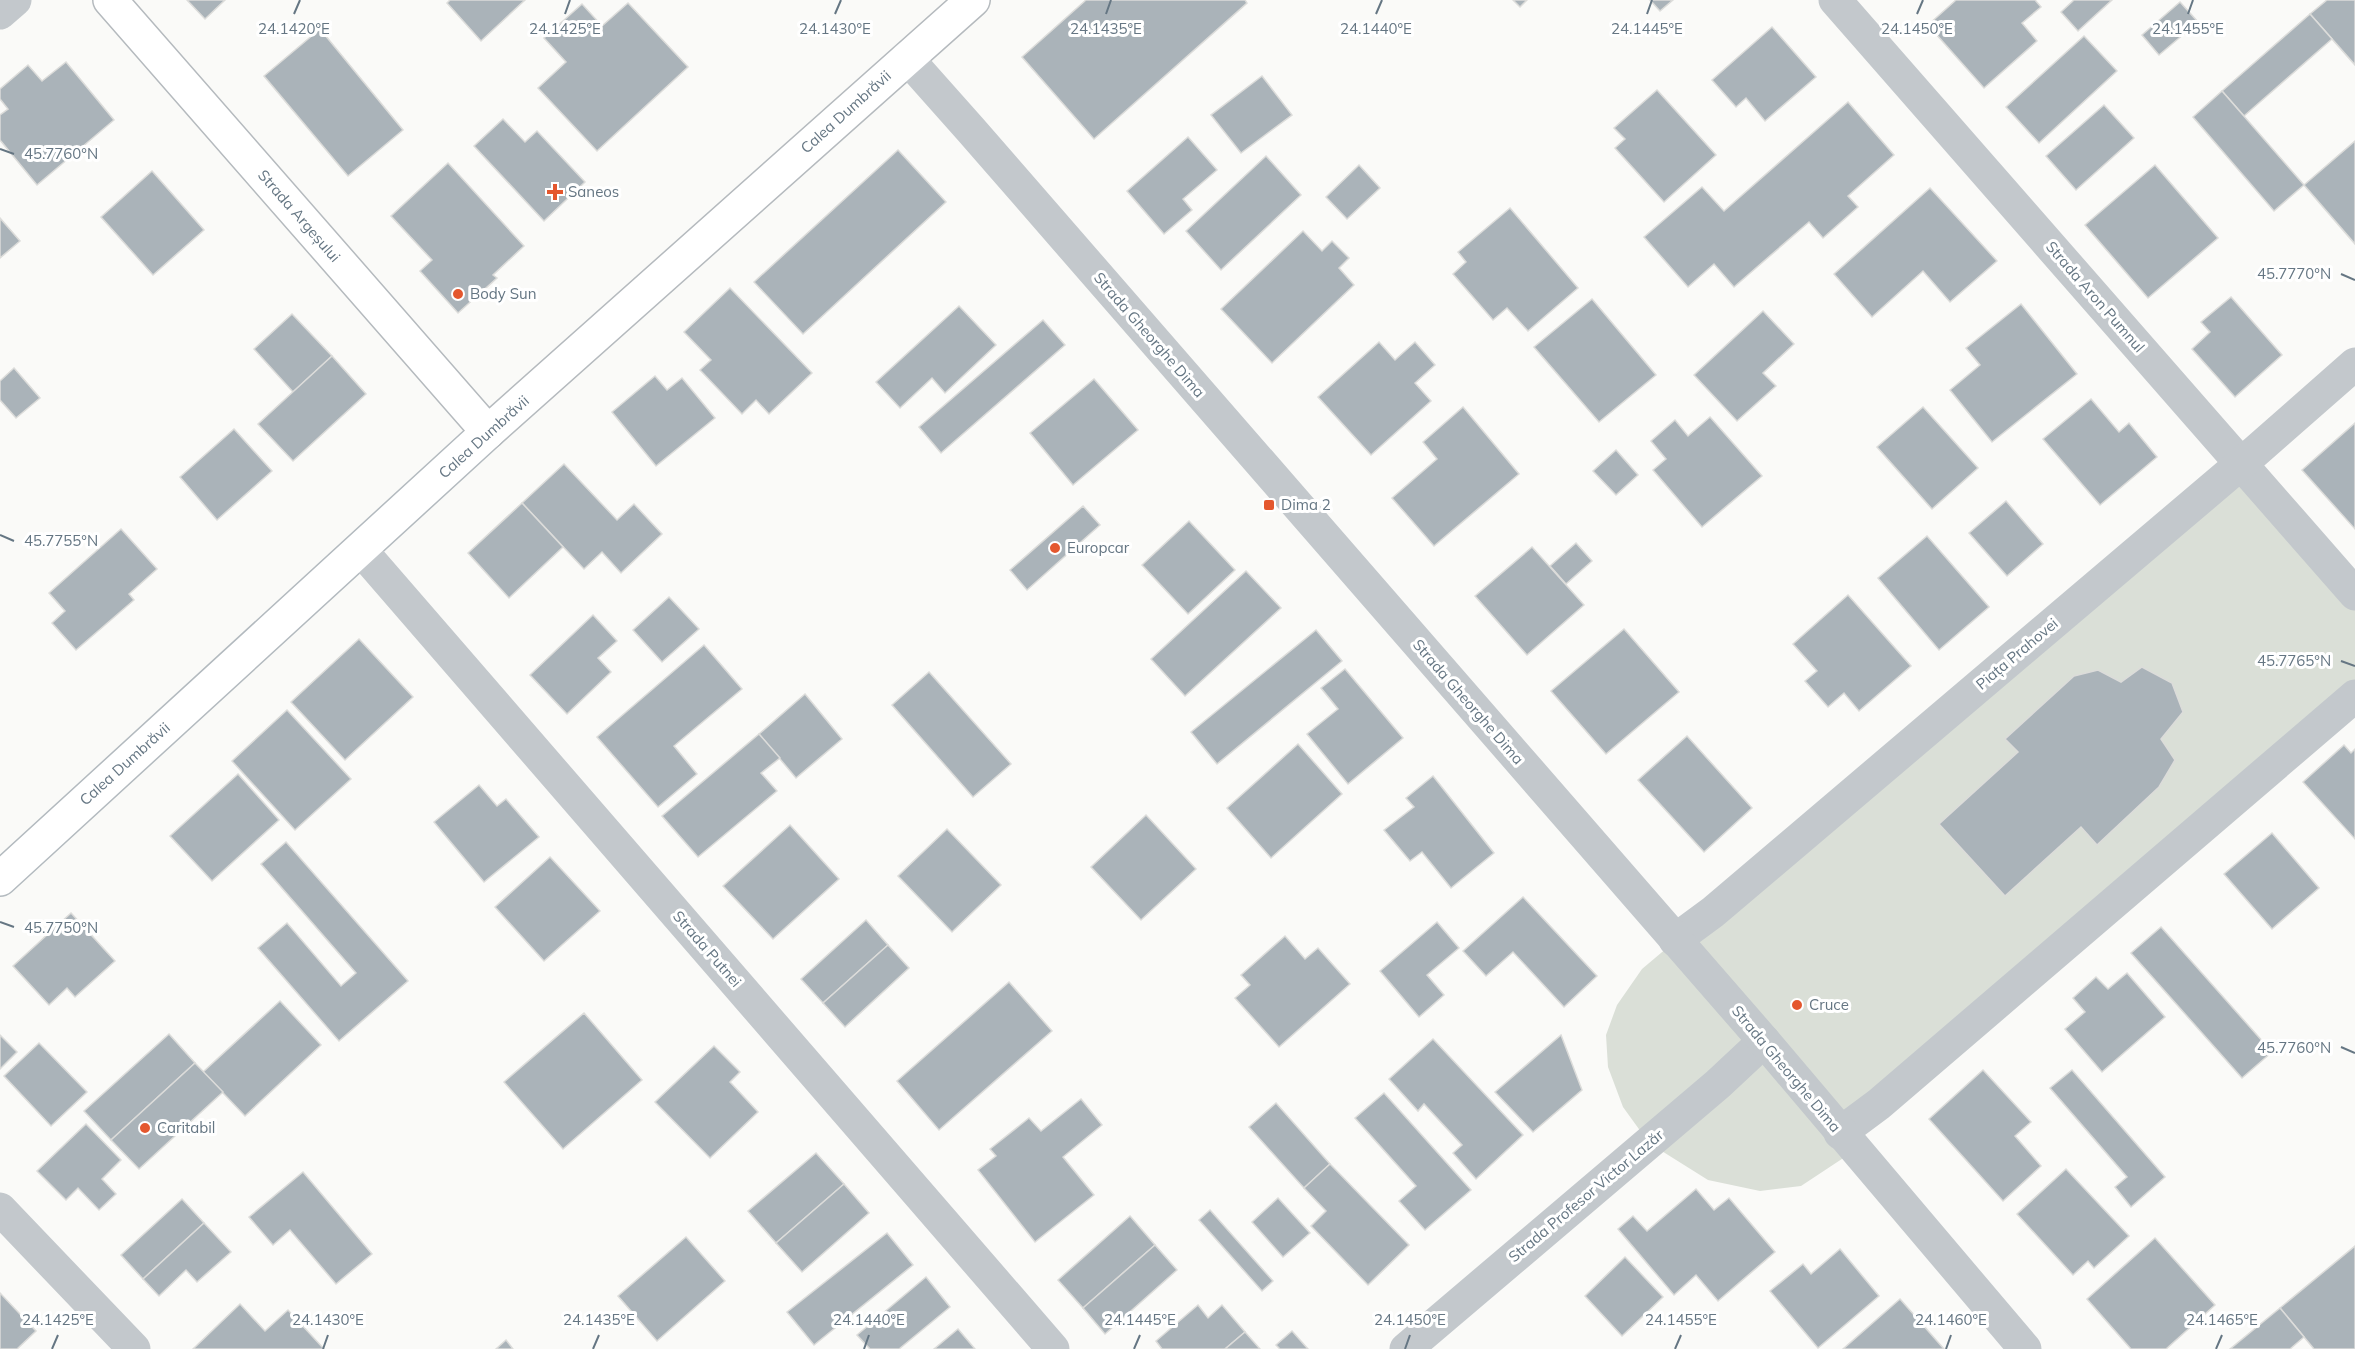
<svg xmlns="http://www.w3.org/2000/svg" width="2355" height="1349" viewBox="0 0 2355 1349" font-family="Mulish,sans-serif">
	<rect width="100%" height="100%" fill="#fafaf8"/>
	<path fill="#dadfd7" d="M 2241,463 L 2355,594 L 2355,699 L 1879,1104 L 1857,1149 L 1801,1186 L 1760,1191 L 1708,1180 L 1649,1143 L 1623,1107 L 1608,1067 L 1606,1035 L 1617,1005 L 1642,969 Z"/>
	<g fill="#aab3b9" stroke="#dcdcda" stroke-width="1.5">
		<path d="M 187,0 L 225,0 L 205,19 Z"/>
		<path d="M 450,0 L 525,0 L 481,41 L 447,3 Z"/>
		<path d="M 1086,0 L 1245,0 L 1247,3 L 1094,139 L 1022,57 Z"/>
		<path d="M 1513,0 L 1527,0 L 1520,7 Z"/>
		<path d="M 1650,0 L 1673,0 L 1660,11 Z"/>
		<path d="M 1956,0 L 2035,0 L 2041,7 L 2022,23 L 2037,41 L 1984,88 L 1928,25 Z"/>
		<path d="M 2074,0 L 2112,0 L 2078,31 L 2061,12 Z"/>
		<path d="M 2327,0 L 2355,0 L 2355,65 L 2310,14 Z"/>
		<path d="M 2180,2 L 2198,22 L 2159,55 L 2142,35 Z"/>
		<path d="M 628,3 L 688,67 L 597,151 L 538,88 L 566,62 L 544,38 L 582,4 L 602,26 Z"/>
		<path d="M 2310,14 L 2332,39 L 2244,116 L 2222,91 Z"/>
		<path d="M 1772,27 L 1816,77 L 1765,121 L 1746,98 L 1736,107 L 1712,80 Z"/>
		<path d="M 320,29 L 403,130 L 348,176 L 264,76 Z"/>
		<path d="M 2084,36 L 2117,71 L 2039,143 L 2006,107 Z"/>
		<path d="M 66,62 L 114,120 L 37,185 L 0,140 L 0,115 L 8,109 L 0,99 L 0,89 L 28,65 L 42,81 Z"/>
		<path d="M 1262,76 L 1292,115 L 1241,153 L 1211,115 Z"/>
		<path d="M 1657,90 L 1716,155 L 1664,202 L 1615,148 L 1625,139 L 1614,128 Z"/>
		<path d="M 2222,91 L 2304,185 L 2274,211 L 2193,117 Z"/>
		<path d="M 1848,102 L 1894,155 L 1848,196 L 1858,207 L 1823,238 L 1809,222 L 1734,287 L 1714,264 L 1688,287 L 1644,237 L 1702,187 L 1724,211 Z"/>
		<path d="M 2104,105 L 2134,138 L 2076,190 L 2046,156 Z"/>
		<path d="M 503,119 L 525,142 L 537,131 L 585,182 L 544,221 L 474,146 Z"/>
		<path d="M 1188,137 L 1217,170 L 1183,199 L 1192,210 L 1164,234 L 1127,191 Z"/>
		<path d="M 2355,141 L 2355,244 L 2304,185 Z"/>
		<path d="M 898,150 L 946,202 L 803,334 L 754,282 Z"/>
		<path d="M 1266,156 L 1301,195 L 1221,270 L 1186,231 Z"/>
		<path d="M 448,163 L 524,246 L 493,275 L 497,278 L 458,313 L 420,271 L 432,260 L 391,216 Z"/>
		<path d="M 1359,165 L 1380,188 L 1347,219 L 1326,197 Z"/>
		<path d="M 2155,165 L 2218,238 L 2148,298 L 2085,225 Z"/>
		<path d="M 152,171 L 204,230 L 153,275 L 101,217 Z"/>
		<path d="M 1930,188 L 1997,261 L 1950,302 L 1923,271 L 1872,317 L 1834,274 Z"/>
		<path d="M 1510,208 L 1578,288 L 1528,331 L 1507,308 L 1493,320 L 1453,274 L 1466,262 L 1458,252 Z"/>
		<path d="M 0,218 L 20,241 L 0,258 Z"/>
		<path d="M 1303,231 L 1322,251 L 1332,241 L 1349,258 L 1339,268 L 1354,285 L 1272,363 L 1221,309 Z"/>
		<path d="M 730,288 L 812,373 L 769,414 L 756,400 L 742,414 L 700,370 L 711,360 L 684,332 Z"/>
		<path d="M 2231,297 L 2282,355 L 2235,397 L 2192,349 L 2210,332 L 2201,322 Z"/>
		<path d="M 1592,299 L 1656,375 L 1599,422 L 1534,347 Z"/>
		<path d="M 2021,304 L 2077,374 L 1992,442 L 1950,390 L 1980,365 L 1966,348 Z"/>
		<path d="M 959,306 L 996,345 L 945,393 L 932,378 L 900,408 L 876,382 Z"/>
		<path d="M 1763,311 L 1794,344 L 1763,373 L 1776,386 L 1737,421 L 1694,375 Z"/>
		<path d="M 292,314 L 332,356 L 293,392 L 254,349 Z"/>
		<path d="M 1043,320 L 1065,345 L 941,453 L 919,427 Z"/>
		<path d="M 1379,342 L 1395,360 L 1415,342 L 1435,365 L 1415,383 L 1431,401 L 1371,455 L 1318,397 Z"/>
		<path d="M 332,356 L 366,394 L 293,461 L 258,424 Z"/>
		<path d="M 14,368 L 40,398 L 16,418 L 0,400 L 0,381 Z"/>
		<path d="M 655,376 L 667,390 L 682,378 L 715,418 L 656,466 L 612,412 Z"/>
		<path d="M 1094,379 L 1138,430 L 1073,485 L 1030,433 Z"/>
		<path d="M 2091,399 L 2119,432 L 2129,423 L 2157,457 L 2100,505 L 2043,439 Z"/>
		<path d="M 1463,407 L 1519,474 L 1434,546 L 1392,498 L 1437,459 L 1423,442 Z"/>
		<path d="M 1923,407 L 1978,468 L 1932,509 L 1877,447 Z"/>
		<path d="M 1710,417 L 1762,476 L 1702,527 L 1653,470 L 1666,459 L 1651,441 L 1675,420 L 1688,436 Z"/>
		<path d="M 2355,423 L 2355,529 L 2302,470 Z"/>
		<path d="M 234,429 L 272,471 L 217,520 L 180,477 Z"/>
		<path d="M 1616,450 L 1638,475 L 1616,495 L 1593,471 Z"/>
		<path d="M 564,464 L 617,520 L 634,504 L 662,534 L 621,573 L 602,552 L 584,569 L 522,503 Z"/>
		<path d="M 2006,501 L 2043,544 L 2007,576 L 1969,533 Z"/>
		<path d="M 522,503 L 563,547 L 509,598 L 468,553 Z"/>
		<path d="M 1083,506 L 1100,525 L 1027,590 L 1010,570 Z"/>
		<path d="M 1189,521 L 1235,570 L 1188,614 L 1142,565 Z"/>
		<path d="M 121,529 L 157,569 L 129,594 L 134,600 L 76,650 L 52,623 L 65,611 L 49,593 Z"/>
		<path d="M 1927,536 L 1989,607 L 1939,650 L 1878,578 Z"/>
		<path d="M 1576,543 L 1592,561 L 1566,584 L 1550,566 Z"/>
		<path d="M 1532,547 L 1584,605 L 1527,655 L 1475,596 Z"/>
		<path d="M 1246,571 L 1281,608 L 1185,696 L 1151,659 Z"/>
		<path d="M 1848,595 L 1911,666 L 1859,711 L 1844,693 L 1828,707 L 1805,681 L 1817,671 L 1793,644 Z"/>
		<path d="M 669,597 L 699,629 L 662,662 L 633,630 Z"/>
		<path d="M 593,615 L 617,641 L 598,658 L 611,672 L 567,714 L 530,675 Z"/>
		<path d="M 1624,629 L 1679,692 L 1606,754 L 1551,691 Z"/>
		<path d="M 1316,630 L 1342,661 L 1217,764 L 1191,732 Z"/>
		<path d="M 359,639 L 413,697 L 345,760 L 291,702 Z"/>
		<path d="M 704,645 L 742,689 L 674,746 L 697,774 L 658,807 L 597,737 Z"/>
		<path d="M 2142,667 L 2172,683 L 2183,712 L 2161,739 L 2175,760 L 2159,787 L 2097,845 L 2081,827 L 2005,896 L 1939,824 L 2018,752 L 2005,739 L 2074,676 L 2098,670 L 2121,682 Z"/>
		<path d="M 1345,669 L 1403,738 L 1348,784 L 1307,734 L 1338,709 L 1321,688 Z"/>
		<path d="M 929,672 L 1011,764 L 973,797 L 892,705 Z"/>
		<path d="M 805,694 L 842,739 L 796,778 L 759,734 Z"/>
		<path d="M 287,710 L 351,779 L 295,830 L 232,761 Z"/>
		<path d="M 759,734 L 780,758 L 761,773 L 777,791 L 698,857 L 662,816 Z"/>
		<path d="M 1687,736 L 1752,808 L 1704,852 L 1638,780 Z"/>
		<path d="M 1298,744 L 1342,794 L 1271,858 L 1227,808 Z"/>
		<path d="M 2344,745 L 2351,753 L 2355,749 L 2355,839 L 2303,782 Z"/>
		<path d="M 238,774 L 279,820 L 212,881 L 170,836 Z"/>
		<path d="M 1433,776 L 1494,853 L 1451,888 L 1422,852 L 1410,861 L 1384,830 L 1414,807 L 1406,798 Z"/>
		<path d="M 479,785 L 497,806 L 506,799 L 539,837 L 484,882 L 434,822 Z"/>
		<path d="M 1146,815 L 1196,869 L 1141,920 L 1091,867 Z"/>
		<path d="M 790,825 L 839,879 L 773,939 L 723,886 Z"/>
		<path d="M 947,829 L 1001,885 L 952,932 L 898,876 Z"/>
		<path d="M 2272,833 L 2319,888 L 2272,929 L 2224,874 Z"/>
		<path d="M 286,842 L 408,981 L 339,1041 L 258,948 L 287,923 L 341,986 L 356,973 L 261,864 Z"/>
		<path d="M 550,857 L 600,911 L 544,961 L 495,907 Z"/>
		<path d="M 1523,897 L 1597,976 L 1564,1007 L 1513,952 L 1486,976 L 1463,951 Z"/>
		<path d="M 71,913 L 115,961 L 75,997 L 67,988 L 49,1005 L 13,966 Z"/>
		<path d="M 866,920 L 888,945 L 823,1003 L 801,979 Z"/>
		<path d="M 1437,922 L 1459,948 L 1427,975 L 1444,995 L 1419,1017 L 1380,971 Z"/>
		<path d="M 2161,927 L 2272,1052 L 2242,1078 L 2131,953 Z"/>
		<path d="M 1285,936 L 1305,959 L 1318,948 L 1350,984 L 1279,1047 L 1235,998 L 1250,985 L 1241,975 Z"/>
		<path d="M 888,945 L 909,968 L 845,1027 L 823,1003 Z"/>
		<path d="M 2127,973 L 2165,1017 L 2102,1072 L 2065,1029 L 2085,1012 L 2073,998 L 2096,977 L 2108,989 Z"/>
		<path d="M 1009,982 L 1052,1031 L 939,1130 L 897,1081 Z"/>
		<path d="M 280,1001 L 321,1045 L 245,1116 L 203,1072 Z"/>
		<path d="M 584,1013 L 642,1080 L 563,1149 L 504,1082 Z"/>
		<path d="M 169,1034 L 195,1063 L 111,1140 L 84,1111 Z"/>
		<path d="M 0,1035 L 17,1052 L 0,1069 Z"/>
		<path d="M 1561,1035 L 1582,1090 L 1533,1132 L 1495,1092 Z"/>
		<path d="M 1433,1039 L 1523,1135 L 1476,1179 L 1453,1153 L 1462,1145 L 1424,1104 L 1418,1111 L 1389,1079 Z"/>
		<path d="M 39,1043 L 87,1092 L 51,1126 L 4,1076 Z"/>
		<path d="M 714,1046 L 740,1072 L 730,1082 L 758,1112 L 710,1158 L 655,1102 Z"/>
		<path d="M 195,1063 L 223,1092 L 139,1169 L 111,1140 Z"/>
		<path d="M 1983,1070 L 2031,1122 L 2015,1136 L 2041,1166 L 2003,1201 L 1929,1119 Z"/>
		<path d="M 2072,1070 L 2165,1177 L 2131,1207 L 2115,1187 L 2127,1177 L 2050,1088 Z"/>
		<path d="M 1384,1093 L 1471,1190 L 1425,1230 L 1399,1201 L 1416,1186 L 1355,1118 Z"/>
		<path d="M 1081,1099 L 1102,1125 L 1063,1157 L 1094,1195 L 1035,1242 L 978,1170 L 996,1156 L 990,1149 L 1029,1118 L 1041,1131 Z"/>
		<path d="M 1276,1103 L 1330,1164 L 1304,1188 L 1249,1127 Z"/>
		<path d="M 86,1124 L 121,1160 L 102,1179 L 116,1194 L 99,1210 L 78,1188 L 66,1200 L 37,1171 Z"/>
		<path d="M 816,1153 L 844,1184 L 776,1243 L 748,1211 Z"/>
		<path d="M 1330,1164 L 1409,1245 L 1368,1285 L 1311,1226 L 1326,1211 L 1304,1188 Z"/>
		<path d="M 2066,1169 L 2129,1236 L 2094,1268 L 2088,1261 L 2073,1275 L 2017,1214 Z"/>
		<path d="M 303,1172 L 372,1254 L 336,1284 L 290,1230 L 273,1245 L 249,1217 Z"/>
		<path d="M 844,1184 L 869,1213 L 802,1272 L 776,1243 Z"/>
		<path d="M 1696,1189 L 1714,1210 L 1729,1198 L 1775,1252 L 1718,1301 L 1696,1275 L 1674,1295 L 1618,1229 L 1633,1216 L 1647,1231 Z"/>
		<path d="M 1278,1198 L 1310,1233 L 1283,1257 L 1252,1222 Z"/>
		<path d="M 182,1199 L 204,1223 L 143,1279 L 121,1255 Z"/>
		<path d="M 1210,1210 L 1273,1281 L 1262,1291 L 1199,1220 Z"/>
		<path d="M 1130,1216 L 1155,1245 L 1083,1308 L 1058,1280 Z"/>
		<path d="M 204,1223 L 231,1252 L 197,1282 L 186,1270 L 159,1296 L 143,1279 Z"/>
		<path d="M 887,1233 L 913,1265 L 814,1345 L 787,1312 Z"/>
		<path d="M 686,1237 L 725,1281 L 657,1341 L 618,1296 Z"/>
		<path d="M 2155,1238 L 2215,1305 L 2166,1349 L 2131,1349 L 2087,1299 Z"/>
		<path d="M 1155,1245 L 1177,1270 L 1105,1334 L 1083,1308 Z"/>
		<path d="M 2355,1246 L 2355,1349 L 2314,1349 L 2280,1308 Z"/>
		<path d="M 1840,1249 L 1879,1296 L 1818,1348 L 1770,1291 L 1803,1264 L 1811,1274 Z"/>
		<path d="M 1625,1257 L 1663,1297 L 1622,1336 L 1585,1296 Z"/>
		<path d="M 926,1277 L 950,1307 L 899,1349 L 870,1349 L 857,1335 Z"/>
		<path d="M 0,1293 L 36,1331 L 17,1349 L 0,1349 Z"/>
		<path d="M 1900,1299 L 1944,1349 L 1843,1349 Z"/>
		<path d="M 240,1304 L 265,1331 L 288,1310 L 324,1349 L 193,1349 Z"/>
		<path d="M 1198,1305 L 1208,1318 L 1222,1305 L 1245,1332 L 1225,1349 L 1162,1349 L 1156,1341 Z"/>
		<path d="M 2280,1308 L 2304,1337 L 2290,1349 L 2230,1349 Z"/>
		<path d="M 958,1329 L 975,1349 L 934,1349 Z"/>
		<path d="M 1292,1331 L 1308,1349 L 1280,1349 L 1276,1345 Z"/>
		<path d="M 1245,1332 L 1260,1349 L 1225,1349 Z"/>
		<path d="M 506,1340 L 513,1349 L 496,1349 Z"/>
	</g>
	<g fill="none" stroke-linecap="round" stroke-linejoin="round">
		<g stroke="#b3babf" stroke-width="36">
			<path id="secondary" d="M 0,879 L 488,432"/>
		</g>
		<g stroke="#b5babe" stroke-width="36">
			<path id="primary" d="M 110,0 L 488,432 L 973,0"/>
		</g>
		<g stroke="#c3c8cc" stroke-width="33">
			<path d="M 1835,0 L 2355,594"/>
			<path d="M 0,13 L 15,0"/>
			<path d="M 361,550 L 1053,1349"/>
			<path d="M 1675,940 L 1713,912 L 2256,451 L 2355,364"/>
			<path d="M 1840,1133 L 1879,1104 L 2355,696"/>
			<path d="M 0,1209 L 134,1349"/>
			<path d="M 1406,1349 L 1718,1084 L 1764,1041"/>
		</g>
		<path stroke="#c3c8cc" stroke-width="33" d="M 907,58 L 971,130 L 1764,1041 L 2025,1349"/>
		<use href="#secondary" stroke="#fff" stroke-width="33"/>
		<use href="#primary" stroke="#fff" stroke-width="33"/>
	</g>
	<path fill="none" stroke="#657683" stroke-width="2" d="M 294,14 L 300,0M 565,14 L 570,0M 835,14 L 841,0M 1106,14 L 1111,0M 1376,14 L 1382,0M 1647,14 L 1652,0M 1917,14 L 1923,0M 2188,14 L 2193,0M 0,149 L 14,154M 2341,274 L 2355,280M 0,535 L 14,541M 2341,661 L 2355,666M 0,922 L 14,927M 2341,1047 L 2355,1053M 52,1349 L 58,1335M 323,1349 L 328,1335M 593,1349 L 599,1335M 864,1349 L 869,1335M 1134,1349 L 1140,1335M 1405,1349 L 1410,1335M 1675,1349 L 1681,1335M 1946,1349 L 1951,1335M 2216,1349 L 2222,1335"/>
	<g fill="#e4572e" stroke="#fff" stroke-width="2">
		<path d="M552 183h6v6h6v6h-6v6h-6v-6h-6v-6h6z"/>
		<circle cx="458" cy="294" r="6"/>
		<rect x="1263" y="499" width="12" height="12" rx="3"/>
		<circle cx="1055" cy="548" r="6"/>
		<circle cx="1797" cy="1005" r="6"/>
		<circle cx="145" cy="1128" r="6"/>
	</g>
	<g text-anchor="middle" stroke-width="6" stroke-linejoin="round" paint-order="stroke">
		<g font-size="15" fill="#657683" stroke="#fff">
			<text transform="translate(846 112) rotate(-42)" y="5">Calea Dumbrăvii</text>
			<text transform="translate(299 216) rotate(49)" y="5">Strada Argeșului</text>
			<text transform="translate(2095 297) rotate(49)" y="5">Strada Aron Pumnul</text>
			<text transform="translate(1149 335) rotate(49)" y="5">Strada Gheorghe Dima</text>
			<text transform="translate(484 437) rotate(-42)" y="5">Calea Dumbrăvii</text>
			<text transform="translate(2017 654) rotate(-40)" y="5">Piața Prahovei</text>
			<text transform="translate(1468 702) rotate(49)" y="5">Strada Gheorghe Dima</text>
			<text transform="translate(125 764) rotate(-42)" y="5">Calea Dumbrăvii</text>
			<text transform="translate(707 949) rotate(49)" y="5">Strada Putnei</text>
			<text transform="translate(1786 1069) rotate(50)" y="5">Strada Gheorghe Dima</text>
			<text transform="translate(1586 1196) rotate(-40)" y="5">Strada Profesor Victor Lazăr</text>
		</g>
		<g font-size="15" fill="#657683" stroke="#fff" text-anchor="start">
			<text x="568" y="197">Saneos</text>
			<text x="470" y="299">Body Sun</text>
			<text x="1281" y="510">Dima 2</text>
			<text x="1067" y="553">Europcar</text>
			<text x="1809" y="1010">Cruce</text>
			<text x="157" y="1133">Caritabil</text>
		</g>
	</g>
	<g font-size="15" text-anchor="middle" fill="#657683" stroke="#fff" stroke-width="6" stroke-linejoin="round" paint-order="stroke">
		<text x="294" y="34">24.1420°E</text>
		<text x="565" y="34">24.1425°E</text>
		<text x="835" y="34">24.1430°E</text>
		<text x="1106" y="34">24.1435°E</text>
		<text x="1376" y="34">24.1440°E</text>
		<text x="1647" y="34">24.1445°E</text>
		<text x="1917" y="34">24.1450°E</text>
		<text x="2188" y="34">24.1455°E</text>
		<text x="61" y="159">45.7760°N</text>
		<text x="2294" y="279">45.7770°N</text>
		<text x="61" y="546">45.7755°N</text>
		<text x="2294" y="666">45.7765°N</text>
		<text x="61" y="933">45.7750°N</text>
		<text x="2294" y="1053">45.7760°N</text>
		<text x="58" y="1325">24.1425°E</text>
		<text x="328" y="1325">24.1430°E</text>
		<text x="599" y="1325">24.1435°E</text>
		<text x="869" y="1325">24.1440°E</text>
		<text x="1140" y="1325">24.1445°E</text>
		<text x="1410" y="1325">24.1450°E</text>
		<text x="1681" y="1325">24.1455°E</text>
		<text x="1951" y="1325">24.1460°E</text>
		<text x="2222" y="1325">24.1465°E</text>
	</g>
</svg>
